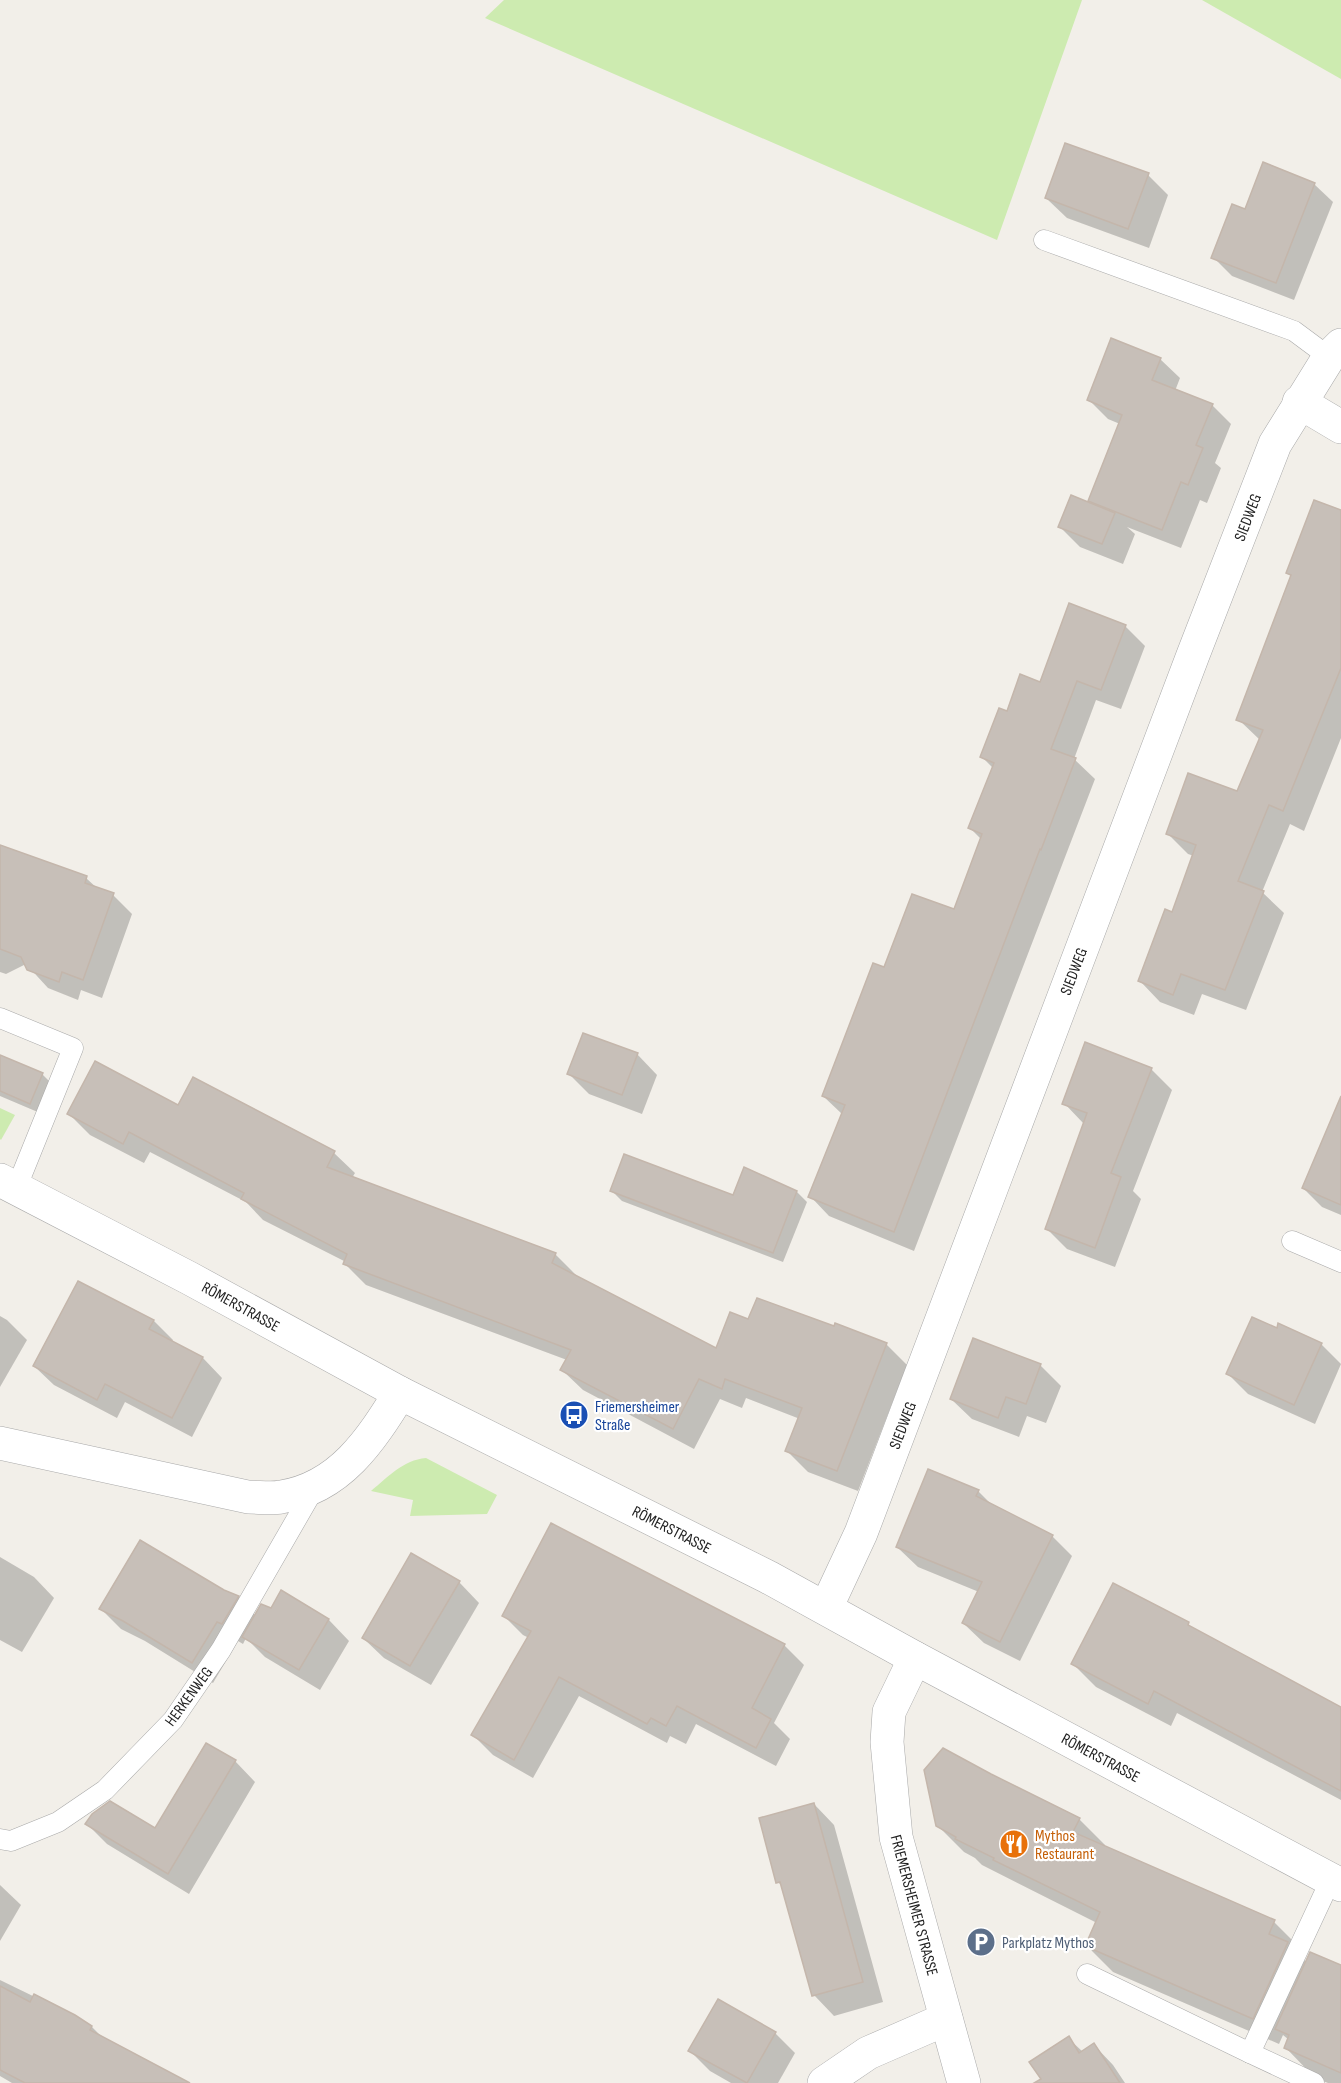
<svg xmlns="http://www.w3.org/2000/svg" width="1341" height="2083" viewBox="0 0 1341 2083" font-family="'Sofia Sans Condensed',sans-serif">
	<rect width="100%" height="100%" fill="#f2efe9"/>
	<g fill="#cdebb0">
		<path d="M 504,0 L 1082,0 L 997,240 L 485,18 Z"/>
		<path d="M 1202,0 L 1341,0 L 1341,79 Z"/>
		<path d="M 0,1108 L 15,1115 L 1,1140 L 0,1139 Z"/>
		<path d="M 426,1458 L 497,1495 L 487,1514 L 410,1516 L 413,1500 L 371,1491 C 388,1477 403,1460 426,1458 Z"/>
	</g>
	<g fill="#0003">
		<path d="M 1148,175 L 1168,195 L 1149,248 L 1067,218 L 1046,198 Z"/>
		<path d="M 1314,184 L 1333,202 L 1294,300 L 1232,276 L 1213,257 L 1246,211 Z"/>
		<path d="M 1160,359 L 1180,378 L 1175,391 L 1212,405 L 1231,424 L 1215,463 L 1221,468 L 1207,503 L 1200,500 L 1181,548 L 1127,527 L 1135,534 L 1123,564 L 1080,547 L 1060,527 L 1096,507 L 1090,500 L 1120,424 L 1108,419 L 1089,400 Z"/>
		<path d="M 1341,511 L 1341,738 L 1304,831 L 1290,824 L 1262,892 L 1284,913 L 1246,1010 L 1202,994 L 1194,1015 L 1160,1002 L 1140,981 L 1173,913 L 1194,856 L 1188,854 L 1167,833 L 1238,793 L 1260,740 L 1238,719 L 1292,577 L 1288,573 Z"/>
		<path d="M 1125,626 L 1145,646 L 1121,709 L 1096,700 L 1074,759 L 1095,779 L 914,1251 L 829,1216 L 810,1196 L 842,1114 L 823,1096 L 885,969 L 955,911 L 982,840 L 970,828 L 993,768 L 982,757 L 1007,713 L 1041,684 Z"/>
		<path d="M 0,846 L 86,878 L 98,889 L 113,895 L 132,914 L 102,998 L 81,990 L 78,1000 L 48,988 L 26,964 L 6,974 L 0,972 Z"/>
		<path d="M 637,1054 L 657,1075 L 642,1114 L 589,1094 L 569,1074 Z"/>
		<path d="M 0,1056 L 42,1074 L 52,1084 L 40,1113 L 0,1096 Z"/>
		<path d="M 1151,1069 L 1172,1090 L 1133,1191 L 1141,1199 L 1115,1267 L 1067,1249 L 1047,1229 L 1084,1124 L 1064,1103 Z"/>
		<path d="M 193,1079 L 334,1153 L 355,1173 L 352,1178 L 555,1254 L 576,1275 L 575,1277 L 716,1350 L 749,1321 L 886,1344 L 907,1365 L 858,1491 L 808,1472 L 787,1451 L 800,1419 L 746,1398 L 742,1408 L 720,1399 L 694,1449 L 583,1390 L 562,1370 L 567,1360 L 366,1285 L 345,1264 L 346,1262 L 263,1220 L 246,1202 L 150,1152 L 144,1163 L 90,1135 L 69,1114 L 179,1107 Z"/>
		<path d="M 1341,1156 L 1341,1215 L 1322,1207 L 1303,1188 Z"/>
		<path d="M 744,1169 L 797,1192 L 807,1202 L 783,1262 L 622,1201 L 612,1191 L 733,1197 Z"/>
		<path d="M 79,1283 L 154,1321 L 173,1340 L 172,1342 L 203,1358 L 222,1378 L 192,1437 L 125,1402 L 117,1418 L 54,1385 L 34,1366 Z"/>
		<path d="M 0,1316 L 7,1320 L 27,1340 L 0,1387 Z"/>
		<path d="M 1278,1330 L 1321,1344 L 1341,1364 L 1315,1424 L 1248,1394 L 1228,1374 Z"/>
		<path d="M 1040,1365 L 1061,1386 L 1046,1423 L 1027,1416 L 1019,1437 L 972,1419 L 951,1399 Z"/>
		<path d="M 978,1491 L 994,1507 L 1052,1536 L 1072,1556 L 1020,1661 L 984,1643 L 963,1623 L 979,1592 L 918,1567 L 897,1547 Z"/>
		<path d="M 551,1525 L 785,1646 L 804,1665 L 774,1723 L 790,1739 L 776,1766 L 696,1724 L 686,1744 L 670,1736 L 667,1743 L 579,1696 L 533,1778 L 493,1755 L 473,1735 L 529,1638 L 523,1635 L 504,1616 Z"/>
		<path d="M 0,1557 L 34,1577 L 54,1598 L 22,1652 L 0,1640 Z"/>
		<path d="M 459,1582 L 479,1603 L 431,1685 L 384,1658 L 363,1638 Z"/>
		<path d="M 223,1591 L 238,1597 L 256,1616 L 272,1610 L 282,1593 L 329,1620 L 349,1641 L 320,1690 L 265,1657 L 246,1638 L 243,1644 L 238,1641 L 213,1683 L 145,1641 L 121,1629 L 101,1609 Z"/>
		<path d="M 1188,1624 L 1195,1631 L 1341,1709 L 1341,1800 L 1177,1713 L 1171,1726 L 1096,1687 L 1073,1664 Z"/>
		<path d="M 235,1761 L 255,1782 L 189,1894 L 107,1844 L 87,1824 L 155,1830 Z"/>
		<path d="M 990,1775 L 1079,1819 L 1105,1845 L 1104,1847 L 1274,1922 L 1300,1948 L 1297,1954 L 1307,1963 L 1341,1967 L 1341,2083 L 1328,2083 L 1315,2078 L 1286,2048 L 1289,2040 L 1283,2035 L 1279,2044 L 1113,1972 L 1087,1946 L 1097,1923 L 982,1865 L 975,1858 L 964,1852 L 937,1825 Z"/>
		<path d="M 814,1804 L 834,1825 L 883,2002 L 834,2016 L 814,1995 L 784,1888 L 778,1882 Z"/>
		<path d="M 0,1885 L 21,1905 L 0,1941 Z"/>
		<path d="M 0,1980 L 74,2016 L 92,2027 L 104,2039 L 187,2083 L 12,2083 L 0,2076 Z"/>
		<path d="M 775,2033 L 795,2053 L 778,2083 L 731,2083 L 710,2071 L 690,2051 Z"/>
		<path d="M 1068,2038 L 1083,2052 L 1094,2045 L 1113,2065 L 1125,2083 L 1039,2083 Z"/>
	</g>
	<g fill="#c7bfb8" stroke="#c4b6ab" stroke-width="1.5">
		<path d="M 1065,143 L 1149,173 L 1128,229 L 1045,198 Z"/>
		<path d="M 1263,162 L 1315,183 L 1276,283 L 1211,258 L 1232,204 L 1245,209 Z"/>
		<path d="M 1111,338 L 1161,358 L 1152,380 L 1213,404 L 1196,445 L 1203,448 L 1188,485 L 1181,482 L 1162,530 L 1088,501 L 1122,415 L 1087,400 Z"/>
		<path d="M 1071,495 L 1115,513 L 1102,544 L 1058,527 Z"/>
		<path d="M 1314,500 L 1341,510 L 1341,668 L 1283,811 L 1269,805 L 1238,881 L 1264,891 L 1225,990 L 1181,974 L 1173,995 L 1138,981 L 1165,909 L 1172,912 L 1196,845 L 1166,834 L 1188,773 L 1237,791 L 1263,730 L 1236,720 L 1291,575 L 1286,573 Z"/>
		<path d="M 1069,603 L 1126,625 L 1101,690 L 1077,681 L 1051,749 L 1076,758 L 1041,850 L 1040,849 L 894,1232 L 808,1197 L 845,1105 L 822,1096 L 873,963 L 884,967 L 912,894 L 954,909 L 982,834 L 968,828 L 994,763 L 980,757 L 999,708 L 1007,711 L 1020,674 L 1040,682 Z"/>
		<path d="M 0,845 L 87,876 L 85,883 L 114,893 L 83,980 L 62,972 L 59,982 L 27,970 L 21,957 L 0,949 Z"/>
		<path d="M 583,1033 L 638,1053 L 622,1095 L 567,1074 Z"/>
		<path d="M 1085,1042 L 1152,1068 L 1111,1173 L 1121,1177 L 1095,1248 L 1045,1229 L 1087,1113 L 1062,1104 Z"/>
		<path d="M 0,1055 L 43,1073 L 30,1104 L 0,1091 Z"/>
		<path d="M 95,1061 L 178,1105 L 193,1077 L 335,1151 L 327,1167 L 556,1253 L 552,1263 L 716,1348 L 730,1312 L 748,1319 L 757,1298 L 834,1326 L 835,1323 L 887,1343 L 837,1471 L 785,1451 L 802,1408 L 725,1379 L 722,1389 L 699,1379 L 673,1429 L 560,1370 L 571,1350 L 343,1264 L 347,1254 L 241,1199 L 244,1193 L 129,1132 L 123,1144 L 67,1114 Z"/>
		<path d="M 1341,1096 L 1341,1205 L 1302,1188 Z"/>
		<path d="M 624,1154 L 733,1195 L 744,1167 L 797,1191 L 773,1253 L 610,1191 Z"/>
		<path d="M 78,1281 L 154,1320 L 149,1329 L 203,1357 L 172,1418 L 105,1384 L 97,1400 L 33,1366 Z"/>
		<path d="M 1252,1317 L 1277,1328 L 1278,1323 L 1322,1343 L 1294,1405 L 1226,1374 Z"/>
		<path d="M 973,1338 L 1041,1364 L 1026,1404 L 1006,1397 L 998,1418 L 950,1399 Z"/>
		<path d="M 928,1469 L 979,1490 L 976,1496 L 1053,1535 L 1000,1642 L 962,1623 L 982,1582 L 896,1547 Z"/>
		<path d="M 551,1523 L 785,1644 L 752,1708 L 771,1719 L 756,1748 L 677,1706 L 666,1726 L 651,1718 L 647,1724 L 559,1677 L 514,1760 L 471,1735 L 531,1631 L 502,1616 Z"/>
		<path d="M 140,1540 L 224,1590 L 239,1596 L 222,1624 L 217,1622 L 192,1663 L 123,1621 L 99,1609 Z"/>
		<path d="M 411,1553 L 460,1581 L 410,1666 L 362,1638 Z"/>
		<path d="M 1113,1583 L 1189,1622 L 1188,1625 L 1341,1707 L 1341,1791 L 1154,1691 L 1148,1704 L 1071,1664 Z"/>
		<path d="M 281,1590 L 329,1619 L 299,1670 L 242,1637 L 261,1604 L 271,1608 Z"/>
		<path d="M 206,1743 L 236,1760 L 168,1874 L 85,1824 L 92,1814 L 110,1801 L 155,1828 Z"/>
		<path d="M 943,1748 L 991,1774 L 1080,1818 L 1073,1832 L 1275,1920 L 1269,1934 L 1288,1942 L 1253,2019 L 1085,1946 L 1100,1912 L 993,1860 L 994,1858 L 955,1839 L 956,1837 L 936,1826 L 924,1770 Z"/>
		<path d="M 814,1803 L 863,1982 L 812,1996 L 780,1882 L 776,1883 L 759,1818 Z"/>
		<path d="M 1310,1952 L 1341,1965 L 1341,2073 L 1284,2048 L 1289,2035 L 1275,2029 Z"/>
		<path d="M 0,1986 L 30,2002 L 34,1994 L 75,2015 L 92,2026 L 90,2030 L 190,2083 L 25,2083 L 0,2070 Z"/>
		<path d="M 718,1999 L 776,2032 L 747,2083 L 688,2051 Z"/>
		<path d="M 1069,2036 L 1079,2053 L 1094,2043 L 1120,2083 L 1034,2083 L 1041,2079 L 1029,2062 Z"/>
	</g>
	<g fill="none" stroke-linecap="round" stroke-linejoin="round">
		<g stroke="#a9a9a9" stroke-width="21">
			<g id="service">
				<path d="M 1044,240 L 1294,331 L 1329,357"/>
				<path d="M 0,1018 L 73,1048 L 16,1189"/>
				<path d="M 1292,1241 L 1341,1262"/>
				<path d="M 0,1839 L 11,1841 L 58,1822 L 105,1790 L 173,1720 L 221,1650 L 315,1487"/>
				<path d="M 1087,1974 L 1250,2053"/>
				<path d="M 1314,2083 L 1250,2053 L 1331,1879"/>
			</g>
		</g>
		<g stroke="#a9a9a9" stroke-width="34">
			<g id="minor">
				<path d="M 1299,402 L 1341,427"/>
				<path d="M 0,1443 L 248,1497 C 259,1497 271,1499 281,1497 C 340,1488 371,1440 400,1393"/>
				<path d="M 826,1608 L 861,1533 L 1193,655 L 1275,444 L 1329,357 L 1341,345"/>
				<path d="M 915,1658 L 889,1712 L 887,1742 L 896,1837 L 964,2083"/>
				<path d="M 824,2083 L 868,2053 L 946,2019"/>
			</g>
		</g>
		<g stroke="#a9a9a9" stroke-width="34">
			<path id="tertiary" d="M 0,1180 L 189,1278 L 400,1393 L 768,1577 L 915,1658 L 1341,1885"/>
		</g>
		<use href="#service" stroke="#fff" stroke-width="20"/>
		<use href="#minor" stroke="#fff" stroke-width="33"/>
		<use href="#tertiary" stroke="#fff" stroke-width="33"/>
	</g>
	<defs>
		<g id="bus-disc" transform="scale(1.5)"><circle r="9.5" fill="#1a4fb4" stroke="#fff"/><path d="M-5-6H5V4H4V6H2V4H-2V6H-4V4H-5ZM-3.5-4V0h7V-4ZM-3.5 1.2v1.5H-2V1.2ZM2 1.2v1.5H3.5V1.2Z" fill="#fff"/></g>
		<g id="restaurant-disc" transform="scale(1.5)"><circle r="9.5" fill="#e8710a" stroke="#fff"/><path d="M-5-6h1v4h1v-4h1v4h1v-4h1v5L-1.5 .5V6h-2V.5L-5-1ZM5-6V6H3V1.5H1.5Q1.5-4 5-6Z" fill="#fff"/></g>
		<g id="parking-disc" transform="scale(1.5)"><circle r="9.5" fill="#5c6f8a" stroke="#fff"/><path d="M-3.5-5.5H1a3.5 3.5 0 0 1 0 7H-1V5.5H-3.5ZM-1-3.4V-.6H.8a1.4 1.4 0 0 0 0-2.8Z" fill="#fff"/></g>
	</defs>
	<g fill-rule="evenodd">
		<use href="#bus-disc" x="574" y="1415"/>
		<use href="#restaurant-disc" x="1014" y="1844"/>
		<use href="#parking-disc" x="981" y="1942"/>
	</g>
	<g text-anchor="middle" stroke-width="4.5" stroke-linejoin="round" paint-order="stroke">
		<g font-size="16" fill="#222" stroke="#fff">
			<text transform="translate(1247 517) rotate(-69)" y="6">SIEDWEG</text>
			<text transform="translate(1073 971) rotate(-69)" y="6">SIEDWEG</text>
			<text transform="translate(241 1306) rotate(29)" y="6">RÖMERSTRASSE</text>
			<text transform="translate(902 1425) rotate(-69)" y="6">SIEDWEG</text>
			<text transform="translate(672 1529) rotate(27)" y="6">RÖMERSTRASSE</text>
			<text transform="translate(188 1696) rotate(-54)" y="6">HERKENWEG</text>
			<text transform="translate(1101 1757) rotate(28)" y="6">RÖMERSTRASSE</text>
			<text transform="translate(915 1905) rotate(75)" y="6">FRIEMERSHEIMER STRASSE</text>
		</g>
		<g font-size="16" fill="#164399" stroke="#fff" text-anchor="start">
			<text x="595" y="1412">Friemersheimer<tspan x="595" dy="18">Straße</tspan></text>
		</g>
		<g font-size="16" fill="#c56008" stroke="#fff" text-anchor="start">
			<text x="1035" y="1841">Mythos<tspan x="1035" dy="18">Restaurant</tspan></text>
		</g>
		<g font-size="16" fill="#4e5e75" stroke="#fff" text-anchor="start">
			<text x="1002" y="1948">Parkplatz Mythos</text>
		</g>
	</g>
</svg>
